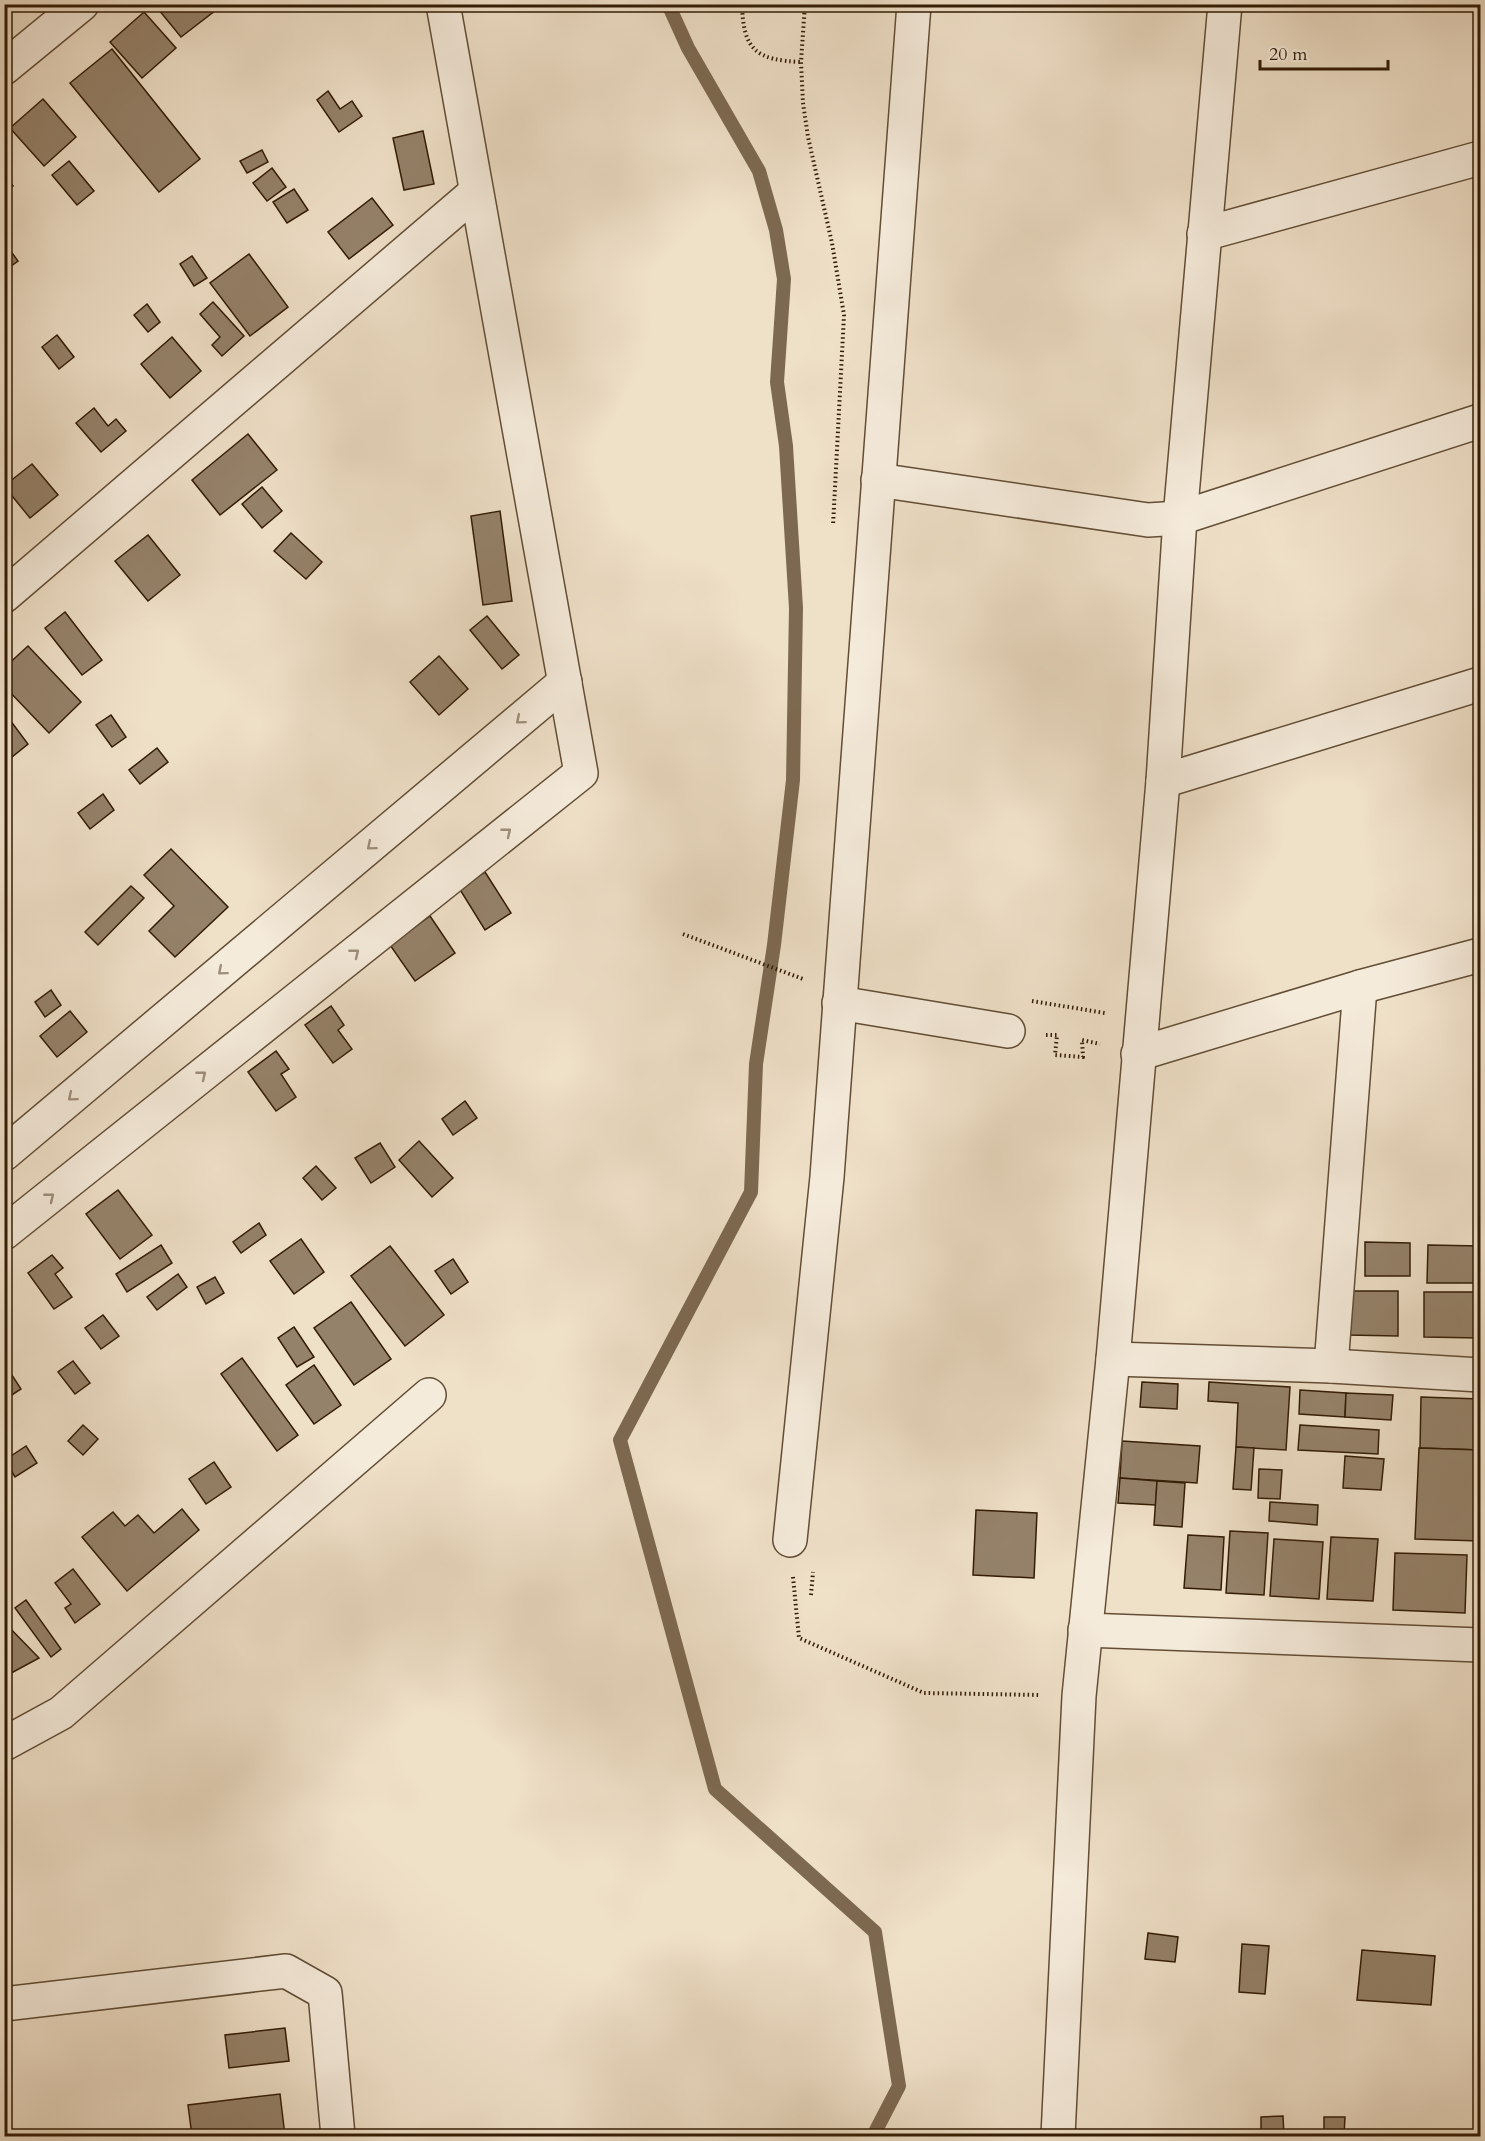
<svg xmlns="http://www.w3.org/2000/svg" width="1485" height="2141" viewBox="0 0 1485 2141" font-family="Cardo,serif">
	<rect width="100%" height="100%" fill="#efe0c8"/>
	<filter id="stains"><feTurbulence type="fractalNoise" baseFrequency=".00333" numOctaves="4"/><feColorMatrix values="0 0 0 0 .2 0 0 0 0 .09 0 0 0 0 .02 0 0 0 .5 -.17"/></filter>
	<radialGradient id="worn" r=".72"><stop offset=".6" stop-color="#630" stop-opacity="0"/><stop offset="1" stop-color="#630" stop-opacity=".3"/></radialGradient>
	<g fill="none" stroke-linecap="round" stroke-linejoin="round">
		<path stroke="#7d6951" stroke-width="14" d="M 668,4 L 688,48 L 759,171 L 776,230 L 784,279 L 777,382 L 786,446 L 796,608 L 793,780 L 774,945 L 756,1064 L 751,1192 L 620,1440 L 715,1789 L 875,1932 L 899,2086 L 873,2136"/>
	</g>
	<g fill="#95826a" stroke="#331c04" stroke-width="1.5">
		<path d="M 154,4 L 212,4 L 216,10 L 181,37 Z"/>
		<path d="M 144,12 L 176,48 L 142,78 L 110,42 Z"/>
		<path d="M 112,49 L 200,159 L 159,192 L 70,83 Z"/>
		<path d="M 328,91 L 340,109 L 352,101 L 362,116 L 339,132 L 317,100 Z"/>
		<path d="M 43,99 L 76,137 L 44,166 L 10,128 Z"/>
		<path d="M 423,131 L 434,184 L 404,190 L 393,138 Z"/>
		<path d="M 262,150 L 268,162 L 247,173 L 240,161 Z"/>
		<path d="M 69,161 L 94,191 L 77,205 L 52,175 Z"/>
		<path d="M 272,168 L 286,187 L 267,201 L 253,183 Z"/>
		<path d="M 4,175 L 13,186 L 4,193 Z"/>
		<path d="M 294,189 L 308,210 L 287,223 L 273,202 Z"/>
		<path d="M 372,198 L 393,225 L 349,259 L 328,232 Z"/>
		<path d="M 4,242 L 18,261 L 4,271 Z"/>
		<path d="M 249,254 L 288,307 L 250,336 L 210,283 Z"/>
		<path d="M 192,256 L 207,278 L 194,286 L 180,264 Z"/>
		<path d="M 213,302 L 244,336 L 222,356 L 212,345 L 220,337 L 200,314 Z"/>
		<path d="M 147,304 L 160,322 L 148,332 L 134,315 Z"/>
		<path d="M 57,335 L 74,357 L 59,369 L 42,347 Z"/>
		<path d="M 172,337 L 201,371 L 170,398 L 141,364 Z"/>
		<path d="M 94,408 L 108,426 L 116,419 L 126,431 L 101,452 L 76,423 Z"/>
		<path d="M 248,434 L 277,470 L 220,515 L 192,480 Z"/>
		<path d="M 32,464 L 58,495 L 30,518 L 4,486 Z"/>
		<path d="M 262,487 L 282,511 L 262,528 L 242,504 Z"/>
		<path d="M 500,511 L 512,601 L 483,605 L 471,516 Z"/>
		<path d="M 291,533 L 322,562 L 306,579 L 274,551 Z"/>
		<path d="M 148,535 L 180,575 L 148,601 L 115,561 Z"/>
		<path d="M 65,612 L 102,660 L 82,675 L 45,628 Z"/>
		<path d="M 487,616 L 519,655 L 502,669 L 470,630 Z"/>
		<path d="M 28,646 L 81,702 L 49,733 L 4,686 L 4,668 Z"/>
		<path d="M 439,656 L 468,689 L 439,715 L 410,682 Z"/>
		<path d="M 4,712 L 28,744 L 7,761 L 4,758 Z"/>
		<path d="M 111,715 L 126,737 L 112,747 L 96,725 Z"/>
		<path d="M 157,748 L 168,762 L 140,784 L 129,770 Z"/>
		<path d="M 103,794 L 114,810 L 90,829 L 78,813 Z"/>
		<path d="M 171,849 L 228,907 L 175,957 L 149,931 L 174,906 L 144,875 Z"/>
		<path d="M 485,872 L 511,913 L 485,930 L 459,888 Z"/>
		<path d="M 131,886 L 144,898 L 98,945 L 85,932 Z"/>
		<path d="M 430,916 L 455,953 L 415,981 L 390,945 Z"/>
		<path d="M 51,990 L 61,1005 L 45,1017 L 35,1002 Z"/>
		<path d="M 331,1006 L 344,1025 L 338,1030 L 352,1049 L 333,1063 L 305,1025 Z"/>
		<path d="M 70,1011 L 87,1032 L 57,1057 L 40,1036 Z"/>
		<path d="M 276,1051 L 289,1069 L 281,1074 L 296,1097 L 276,1111 L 248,1072 Z"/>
		<path d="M 465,1101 L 477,1118 L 453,1135 L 442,1119 Z"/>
		<path d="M 419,1141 L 453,1178 L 432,1197 L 399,1160 Z"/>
		<path d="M 380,1143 L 395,1167 L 371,1183 L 355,1158 Z"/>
		<path d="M 316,1166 L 336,1188 L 322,1200 L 303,1178 Z"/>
		<path d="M 118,1190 L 152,1235 L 120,1259 L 86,1214 Z"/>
		<path d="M 259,1223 L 266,1235 L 241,1253 L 233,1242 Z"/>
		<path d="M 301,1239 L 324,1272 L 294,1294 L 270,1261 Z"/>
		<path d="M 1365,1242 L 1410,1243 L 1410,1276 L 1365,1276 Z"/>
		<path d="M 161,1245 L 172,1263 L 127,1292 L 116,1274 Z"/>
		<path d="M 1428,1245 L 1480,1246 L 1480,1283 L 1427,1283 Z"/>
		<path d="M 390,1246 L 444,1315 L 405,1346 L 351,1276 Z"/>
		<path d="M 52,1255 L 63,1268 L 55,1274 L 72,1297 L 54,1309 L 28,1273 Z"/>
		<path d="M 453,1259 L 468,1282 L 451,1294 L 435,1271 Z"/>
		<path d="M 178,1274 L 187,1287 L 157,1310 L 147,1297 Z"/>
		<path d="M 215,1277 L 224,1293 L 206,1304 L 197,1287 Z"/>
		<path d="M 1347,1291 L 1398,1291 L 1398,1336 L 1347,1335 Z"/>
		<path d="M 1424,1292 L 1480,1292 L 1480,1338 L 1424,1337 Z"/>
		<path d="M 351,1302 L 391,1359 L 354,1385 L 314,1328 Z"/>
		<path d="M 103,1315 L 119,1336 L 101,1349 L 85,1328 Z"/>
		<path d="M 294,1327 L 314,1357 L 297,1367 L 278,1338 Z"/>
		<path d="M 242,1358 L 298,1435 L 277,1451 L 221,1374 Z"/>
		<path d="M 73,1361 L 90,1383 L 75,1394 L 58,1372 Z"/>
		<path d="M 4,1363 L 21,1389 L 4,1400 Z"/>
		<path d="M 314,1365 L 341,1405 L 314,1424 L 286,1385 Z"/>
		<path d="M 1142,1382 L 1178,1384 L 1177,1409 L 1140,1407 Z"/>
		<path d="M 1209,1382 L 1290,1387 L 1286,1450 L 1236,1447 L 1238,1403 L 1208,1401 Z"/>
		<path d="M 1300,1390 L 1346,1393 L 1345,1417 L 1299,1414 Z"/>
		<path d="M 1346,1393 L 1393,1395 L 1391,1420 L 1345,1417 Z"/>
		<path d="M 1421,1397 L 1480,1399 L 1480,1450 L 1420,1448 Z"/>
		<path d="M 83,1425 L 98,1439 L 83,1455 L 68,1441 Z"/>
		<path d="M 1300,1425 L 1379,1430 L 1378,1454 L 1298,1450 Z"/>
		<path d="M 1122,1441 L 1200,1446 L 1197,1483 L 1120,1478 Z"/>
		<path d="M 26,1446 L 37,1463 L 15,1477 L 5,1460 Z"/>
		<path d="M 1236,1447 L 1254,1448 L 1251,1490 L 1233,1489 Z"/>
		<path d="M 1419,1448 L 1480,1450 L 1480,1541 L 1415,1539 Z"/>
		<path d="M 1345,1456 L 1384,1459 L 1381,1490 L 1343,1488 Z"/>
		<path d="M 214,1462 L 231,1487 L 206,1504 L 189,1479 Z"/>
		<path d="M 1259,1469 L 1282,1470 L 1280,1499 L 1258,1498 Z"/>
		<path d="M 4,1474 L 11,1484 L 4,1489 Z"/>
		<path d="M 1120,1478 L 1157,1481 L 1156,1505 L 1118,1503 Z"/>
		<path d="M 1157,1481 L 1185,1483 L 1182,1527 L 1154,1525 Z"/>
		<path d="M 1270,1502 L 1318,1505 L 1317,1525 L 1269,1521 Z"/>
		<path d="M 182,1509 L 199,1530 L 127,1591 L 82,1537 L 113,1512 L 125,1526 L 138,1515 L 154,1533 Z"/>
		<path d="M 976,1510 L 1037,1513 L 1034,1578 L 973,1575 Z"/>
		<path d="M 1230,1531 L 1268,1533 L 1264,1595 L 1226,1593 Z"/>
		<path d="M 1188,1535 L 1224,1537 L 1221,1590 L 1184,1588 Z"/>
		<path d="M 1331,1537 L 1378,1539 L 1373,1601 L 1327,1599 Z"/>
		<path d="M 1274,1539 L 1323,1542 L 1319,1599 L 1270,1596 Z"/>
		<path d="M 1395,1553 L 1467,1555 L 1465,1613 L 1393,1610 Z"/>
		<path d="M 73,1569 L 100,1604 L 75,1623 L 65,1608 L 71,1604 L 55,1583 Z"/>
		<path d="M 26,1600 L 61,1649 L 51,1657 L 15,1608 Z"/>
		<path d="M 4,1622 L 39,1658 L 4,1677 Z"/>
		<path d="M 1148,1933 L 1178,1937 L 1175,1962 L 1145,1959 Z"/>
		<path d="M 1242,1944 L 1269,1946 L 1265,1994 L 1239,1992 Z"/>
		<path d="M 1362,1950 L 1435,1956 L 1431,2005 L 1357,2000 Z"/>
		<path d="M 285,2028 L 289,2061 L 229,2068 L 225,2035 Z"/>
		<path d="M 280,2094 L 285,2136 L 192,2136 L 188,2105 Z"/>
		<path d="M 1283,2116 L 1284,2136 L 1261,2136 L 1261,2117 Z"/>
		<path d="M 1324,2117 L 1345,2117 L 1344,2136 L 1324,2136 Z"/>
	</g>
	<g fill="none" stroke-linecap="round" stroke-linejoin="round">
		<g stroke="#624d35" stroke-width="36">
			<g id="street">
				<path d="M 4,68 L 82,4"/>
				<path d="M 1204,234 L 1480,158"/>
				<path d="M 878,480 L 1148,520 L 1180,518 L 1480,421"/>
				<path d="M 4,596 L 476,192"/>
				<path d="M 1163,781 L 1480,684"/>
				<path d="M 839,1003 L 1008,1031"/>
				<path d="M 1138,1054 L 1360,987 L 1480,955"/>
				<path d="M 4,1154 L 565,682"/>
				<path d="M 4,1233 L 581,773 L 443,4"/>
				<path d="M 1113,1359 L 1331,1366 L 1480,1375"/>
				<path d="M 1331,1366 L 1360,987"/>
				<path d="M 790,1540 L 827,1177 L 914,4"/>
				<path d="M 1085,1630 L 1480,1645"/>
				<path d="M 4,1744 L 61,1713 L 429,1395"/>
				<path d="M 4,2004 L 286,1971 L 325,1993 L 338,2136"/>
				<path d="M 1058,2136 L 1079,1696 L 1113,1359 L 1163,781 L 1180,518 L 1225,4"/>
			</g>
		</g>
		<g stroke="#331c04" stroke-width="4" stroke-dasharray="1.5 3" stroke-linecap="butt">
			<path d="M 742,4 C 743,51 757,60 801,62"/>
			<path d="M 805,4 L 801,62 L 803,103 L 808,137 L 832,243 L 844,315 L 833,526"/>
			<path d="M 683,934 L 803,979"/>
			<path d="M 1032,1001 L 1105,1013"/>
			<path d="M 1046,1035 L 1057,1035 L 1055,1055 L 1083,1057 L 1082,1040 L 1100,1044"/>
			<path d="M 793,1577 L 799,1638 L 924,1693 L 1040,1695"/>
			<path d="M 811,1595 L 813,1572"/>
		</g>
		<use href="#street" stroke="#f5ebdb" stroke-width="33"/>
	</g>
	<defs><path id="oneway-chevron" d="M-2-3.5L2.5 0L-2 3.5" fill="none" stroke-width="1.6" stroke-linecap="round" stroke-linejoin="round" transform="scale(1.5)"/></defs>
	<g stroke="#9e8e7a">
		<use href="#oneway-chevron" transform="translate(520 720) rotate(140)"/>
		<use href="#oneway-chevron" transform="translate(507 832) rotate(-39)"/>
		<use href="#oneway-chevron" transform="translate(371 846) rotate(140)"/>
		<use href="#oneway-chevron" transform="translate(355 953) rotate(-39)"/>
		<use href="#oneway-chevron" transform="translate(222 971) rotate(140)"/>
		<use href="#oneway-chevron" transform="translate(202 1075) rotate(-39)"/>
		<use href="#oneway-chevron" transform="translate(72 1097) rotate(140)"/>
		<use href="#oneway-chevron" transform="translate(50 1197) rotate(-39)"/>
	</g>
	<rect width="1485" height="2141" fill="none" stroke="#efe0c8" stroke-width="24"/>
	<rect x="6" y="6" width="1473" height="2129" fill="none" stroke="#331c04" stroke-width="3"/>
	<rect x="12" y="12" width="1461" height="2117" fill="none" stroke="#331c04" stroke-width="1.5"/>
	<path d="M1260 60v9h128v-9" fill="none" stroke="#331c04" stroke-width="3"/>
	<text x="1269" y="60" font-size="18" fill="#331c04" stroke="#f5ebdb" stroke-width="4.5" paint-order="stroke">20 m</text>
	<rect width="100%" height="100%" filter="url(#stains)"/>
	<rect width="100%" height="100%" fill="url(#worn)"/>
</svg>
